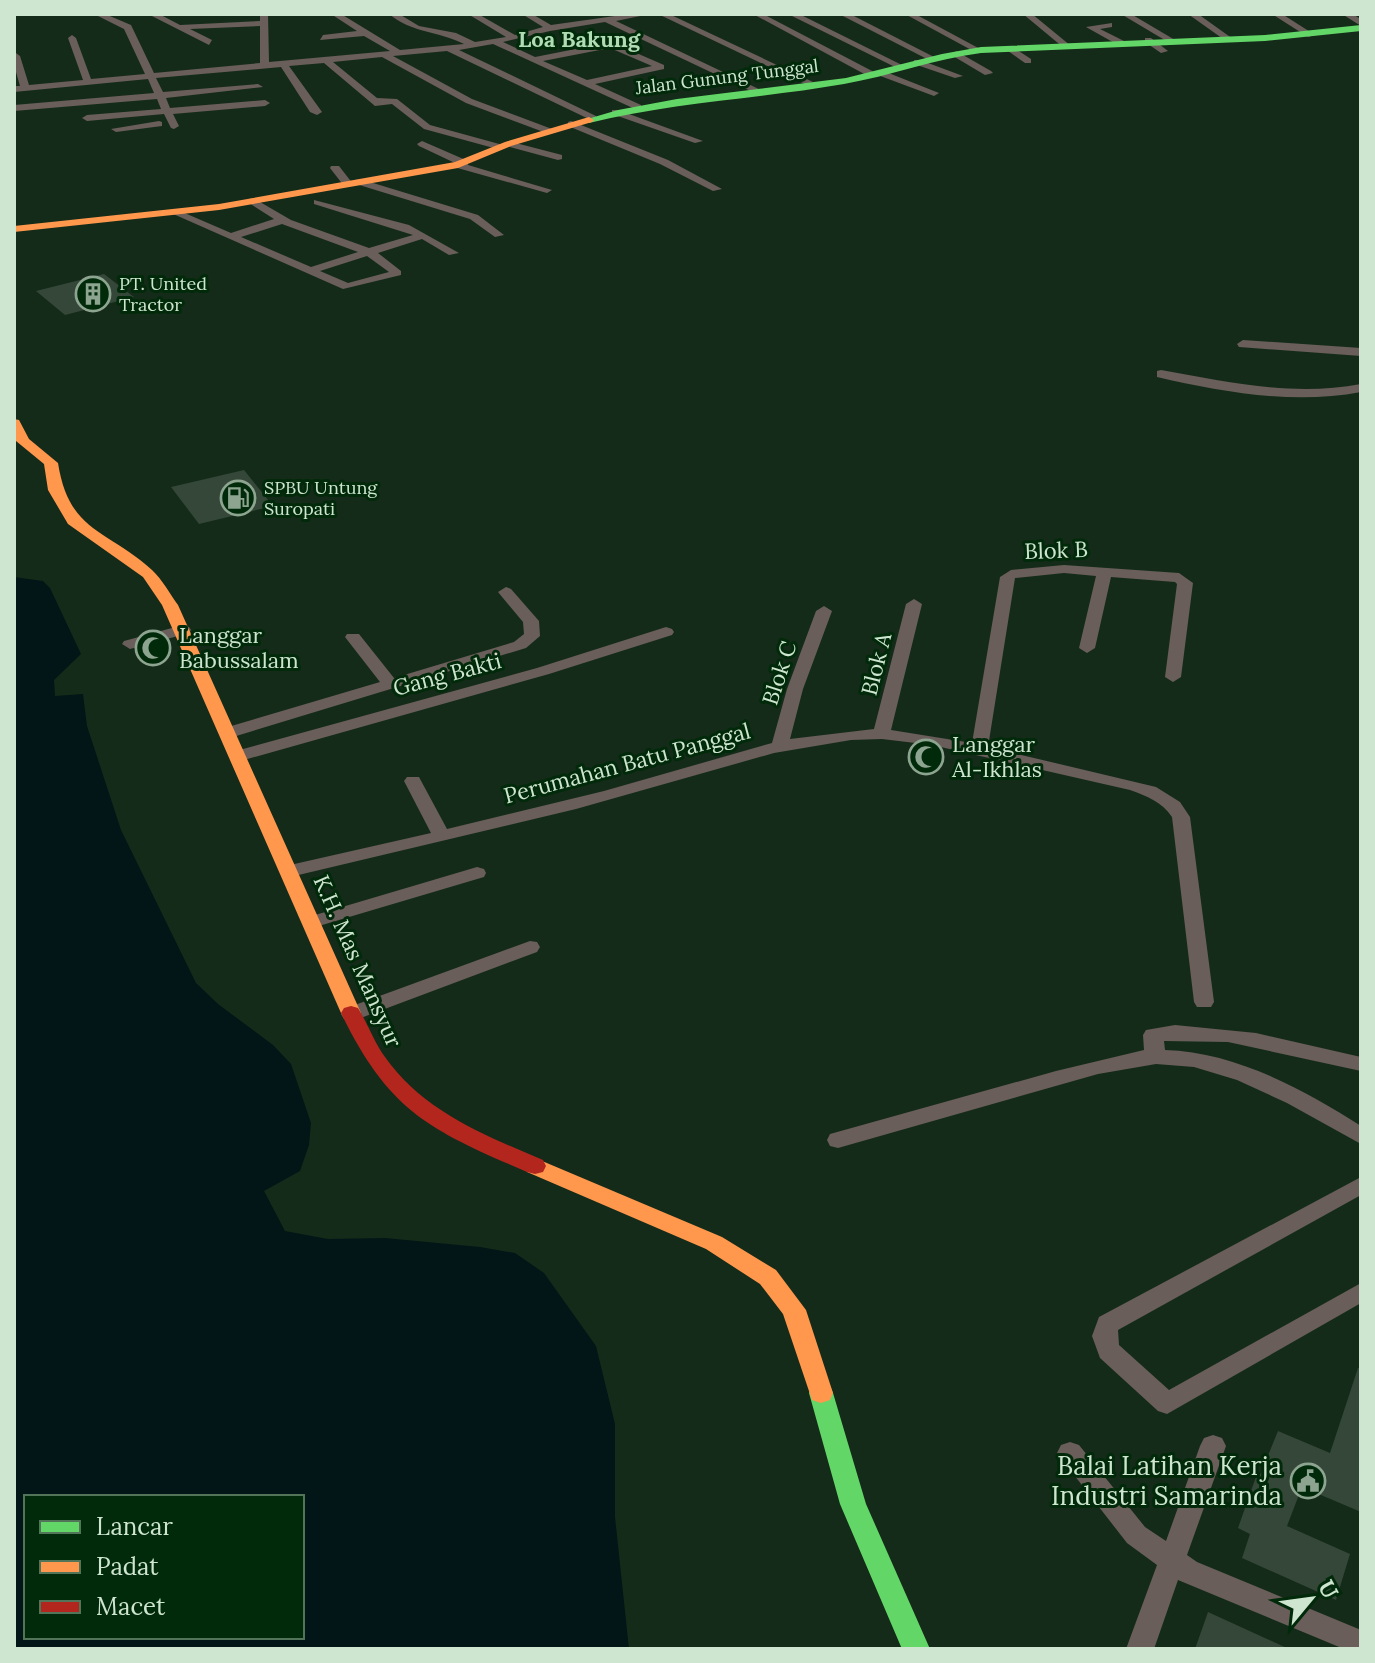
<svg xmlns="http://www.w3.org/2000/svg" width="1375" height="1663" viewBox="0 0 1375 1663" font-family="Lora,serif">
	<rect width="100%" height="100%" fill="#152b19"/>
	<path fill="#021617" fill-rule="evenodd" d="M 14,577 L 43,581 L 50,588 L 81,654 L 54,680 L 55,696 L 83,694 L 87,726 L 121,830 L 196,983 L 218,1004 L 273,1045 L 291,1064 L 311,1123 L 309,1145 L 300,1171 L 264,1191 L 285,1231 L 328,1239 L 385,1238 L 480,1247 L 515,1253 L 544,1273 L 596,1346 L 615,1424 L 615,1517 L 629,1649 L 14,1649 ZM 26,1497 L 302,1497 L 302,1637 L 26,1637 Z"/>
	<g fill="#354738">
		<path d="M 104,274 L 134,297 L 65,315 L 36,291 Z"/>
		<path d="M 244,470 L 273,506 L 199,524 L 171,487 Z"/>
		<path d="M 1358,1368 L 1361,1368 L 1361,1512 L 1302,1487 L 1287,1526 L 1350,1554 L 1336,1600 L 1242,1558 L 1250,1534 L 1238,1528 L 1257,1474 L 1260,1475 L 1278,1431 L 1330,1453 Z"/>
		<path d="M 1208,1612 L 1289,1649 L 1195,1649 Z"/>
	</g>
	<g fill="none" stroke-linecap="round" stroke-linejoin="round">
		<g fill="#695e5a" fill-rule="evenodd">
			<path d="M 94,14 L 105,14 L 131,25 L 154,73 L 260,63 L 260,26 L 190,29 L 212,40 L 209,45 L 148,14 L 159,14 L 180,25 L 260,21 L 260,14 L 268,14 L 269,62 L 390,51 L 364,36 L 320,40 L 323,35 L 357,31 L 331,14 L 341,14 L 400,50 L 464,44 C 438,31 412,33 389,14 L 399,14 L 419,26 L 456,33 L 475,42 L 506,37 L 468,14 L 478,14 L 515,35 L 543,27 L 522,14 L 532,14 L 551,25 L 629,14 L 650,14 L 616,21 L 765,92 L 757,94 L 605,22 L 550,31 L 503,42 L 535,57 L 611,42 L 664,65 L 664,69 L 595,84 L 641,105 L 641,109 L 635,109 L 493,44 L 459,50 L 596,116 L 596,120 L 593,121 L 447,51 L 393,56 L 472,99 L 552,129 L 552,133 L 549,134 L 466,103 L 382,57 L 333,62 L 377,98 L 397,99 L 430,125 L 503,145 L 508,141 L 562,155 L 562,159 L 558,160 L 506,146 L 501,150 L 424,129 L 392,104 L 375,106 L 324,63 L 289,66 L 322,112 L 317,115 L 310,112 L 281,67 L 156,78 L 163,92 L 258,84 L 263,87 L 166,98 L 170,108 L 265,100 L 270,103 L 265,106 L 173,114 L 179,126 L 174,129 L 171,128 L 164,114 L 87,121 L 82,118 L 87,115 L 161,109 L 157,99 L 14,111 L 14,105 L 154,93 L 148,79 L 14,92 L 14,86 L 20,86 L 14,65 L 16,53 L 20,56 L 29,85 L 83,80 L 68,38 L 72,35 L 76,38 L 91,79 L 145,74 L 124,29 ZM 610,48 L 652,66 L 587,80 L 543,61 Z"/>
			<path d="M 658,14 L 669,14 L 813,82 L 805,84 Z"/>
			<path d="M 753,14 L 763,14 L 874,72 L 881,70 L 939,93 L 934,96 L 875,74 L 868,76 Z"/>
			<path d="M 788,14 L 799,14 L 904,66 L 897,68 Z"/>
			<path d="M 839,14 L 850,14 L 936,58 L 929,60 Z"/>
			<path d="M 905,14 L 915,14 L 982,50 L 975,52 Z"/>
			<path d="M 1023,14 L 1032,14 L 1071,46 L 1064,48 Z"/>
			<path d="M 1121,14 L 1131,14 L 1175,40 L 1168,42 Z"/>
			<path d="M 1188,14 L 1198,14 L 1233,39 L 1226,41 Z"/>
			<path d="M 1272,14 L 1282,14 L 1315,35 L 1308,37 Z"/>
			<path d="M 1342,14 L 1352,14 L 1361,19 L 1361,26 Z"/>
			<path d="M 1112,23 L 1112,27 L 1100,29 L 1124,41 L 1124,45 L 1118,45 L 1086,27 Z"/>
			<path d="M 1145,38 L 1151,38 L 1168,51 L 1161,53 L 1145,42 Z"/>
			<path d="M 1011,46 L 1031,59 L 1031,63 L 1025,63 L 1008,51 Z"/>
			<path d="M 956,51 L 991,71 L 993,73 L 985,75 L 953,56 Z"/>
			<path d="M 914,60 L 920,60 L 963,76 L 955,78 L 914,64 Z"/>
			<path d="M 612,110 L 618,110 L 703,141 L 695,143 L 612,114 Z"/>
			<path d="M 159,121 L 162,122 L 162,126 L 116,132 L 111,129 Z"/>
			<path d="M 571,121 L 668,160 L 722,189 L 713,191 L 660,164 L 568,126 L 568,122 Z"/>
			<path d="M 422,141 L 468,161 L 468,165 L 552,190 L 547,193 L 454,167 L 455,163 L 419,146 L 417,144 Z"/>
			<path d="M 331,166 L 339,166 L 353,184 L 352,186 L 344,186 L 330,168 Z"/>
			<path d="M 360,179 L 478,215 L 504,235 L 495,237 L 470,219 L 356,184 L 356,180 Z"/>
			<path d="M 253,198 L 291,220 L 369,248 L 413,235 L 314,204 L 314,200 L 409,225 L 459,253 L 449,255 L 422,239 L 378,253 L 401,271 L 401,275 L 343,289 L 171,213 L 180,211 L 231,233 L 274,219 L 249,203 L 249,199 ZM 282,224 L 358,252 L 311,267 L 241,237 ZM 367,256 L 389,272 L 348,283 L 320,271 Z"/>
			<path d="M 1243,340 L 1361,348 L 1361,356 L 1239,347 L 1237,344 Z"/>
			<path d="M 1161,370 C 1227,382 1294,397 1361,384 L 1361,392 C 1294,405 1222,392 1157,377 L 1157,371 Z"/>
			<path d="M 1064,565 L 1179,573 L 1193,583 L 1181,677 L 1173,682 L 1165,677 L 1177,584 L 1175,582 L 1111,577 L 1095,648 L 1087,653 L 1079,648 L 1096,576 L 1064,573 L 1015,578 L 988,747 L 1156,787 L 1180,802 L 1190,817 L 1214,1002 L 1211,1007 L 1197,1007 L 1194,1002 L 1172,817 C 1162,802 1147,796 1130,790 L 932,745 L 882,739 L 851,740 L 774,753 L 576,809 L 290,877 L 281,871 L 290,865 L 431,833 L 404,781 L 407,777 L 419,777 L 447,829 L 604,791 L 772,743 L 787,689 L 816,611 L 824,606 L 832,611 L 803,689 L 790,739 L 874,729 L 906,604 L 914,599 L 922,604 L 891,730 L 972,743 L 1000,577 L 1011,570 Z"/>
			<path d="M 506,587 L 511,589 L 539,621 L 540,636 L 526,648 L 233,737 L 221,737 L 219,733 L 221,729 L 380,682 L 345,637 L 347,634 L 359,634 L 394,678 L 514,642 L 524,634 L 523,622 L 498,592 Z"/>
			<path d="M 183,625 L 189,627 L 191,630 L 189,633 L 130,649 L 122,644 L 124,641 Z"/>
			<path d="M 666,627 L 672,629 L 674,632 L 672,635 L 549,674 L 244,760 L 232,760 L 229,756 L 232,752 L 537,668 Z"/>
			<path d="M 477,867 L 484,869 L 486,873 L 484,877 L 312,928 L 302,922 L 305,918 Z"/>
			<path d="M 530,941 L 537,942 L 540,947 L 537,952 L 358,1019 L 344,1019 L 341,1014 L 344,1009 Z"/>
			<path d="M 1175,1025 L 1256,1033 L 1361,1057 L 1361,1071 L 1228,1042 L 1164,1041 L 1165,1050 C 1235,1052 1303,1089 1361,1126 L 1361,1144 L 1287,1103 L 1237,1080 L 1194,1067 L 1156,1064 L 1098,1074 L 838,1148 L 830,1146 L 827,1140 L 830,1134 L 1056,1071 L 1144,1050 L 1143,1035 L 1146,1030 Z"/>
			<path d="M 1361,1177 L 1361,1195 L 1118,1330 L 1119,1345 L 1169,1390 L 1361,1283 L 1361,1303 L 1167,1414 L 1158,1411 L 1100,1358 L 1092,1336 L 1099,1317 Z"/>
			<path d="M 1213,1435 L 1222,1438 L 1226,1446 L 1187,1555 L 1197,1562 L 1361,1630 L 1361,1649 L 1344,1649 L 1178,1580 L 1154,1649 L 1126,1649 L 1157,1565 L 1127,1543 L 1057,1453 L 1061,1445 L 1070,1442 L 1079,1445 L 1145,1527 L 1166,1541 L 1200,1446 L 1204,1438 Z"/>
		</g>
		<g fill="#63d668" fill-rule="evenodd">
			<path d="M 1361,25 L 1361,31 L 1265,41 L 981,53 C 934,59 890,76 844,84 C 758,99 673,102 589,123 L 584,120 L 618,110 L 677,99 L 846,78 L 942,54 L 981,47 L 1265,35 Z"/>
			<path d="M 821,1383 L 830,1386 L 833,1393 L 866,1504 L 930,1649 L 902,1649 L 840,1504 L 809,1393 L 812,1386 Z"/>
		</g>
		<g fill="#ff974d" fill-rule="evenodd">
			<path d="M 589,117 L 594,120 L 592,122 L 511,146 L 458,168 L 219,210 L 14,232 L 14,226 L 219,204 L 455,162 L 505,142 Z"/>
			<path d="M 14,419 L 19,420 L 29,439 L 58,463 C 69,533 107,529 152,570 C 162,579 170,594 178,605 L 361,1013 L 358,1018 L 344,1018 L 341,1013 L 162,605 L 143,577 L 68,524 L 48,490 L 44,464 L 16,441 Z"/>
			<path d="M 535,1158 L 722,1237 L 776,1270 L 806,1310 L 833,1393 L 830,1400 L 821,1403 L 812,1400 L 783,1314 L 760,1284 L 706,1249 L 527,1172 L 524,1166 L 527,1160 Z"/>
		</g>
		<path fill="#b3261e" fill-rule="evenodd" d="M 351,1006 L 358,1008 C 368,1024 374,1042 385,1057 C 423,1111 484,1135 543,1160 L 546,1166 L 543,1172 L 535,1174 L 527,1172 C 430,1130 389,1112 341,1013 L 344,1008 Z"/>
	</g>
	<defs>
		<g id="building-ring" transform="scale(1.8)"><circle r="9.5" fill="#002a09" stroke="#8da490" stroke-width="1.5"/><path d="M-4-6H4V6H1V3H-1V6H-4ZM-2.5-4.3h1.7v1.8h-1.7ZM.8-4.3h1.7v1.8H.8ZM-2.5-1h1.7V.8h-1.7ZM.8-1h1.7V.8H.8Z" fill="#8da490"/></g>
		<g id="fuel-ring" transform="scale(1.8)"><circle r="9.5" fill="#002a09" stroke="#8da490" stroke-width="1.5"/><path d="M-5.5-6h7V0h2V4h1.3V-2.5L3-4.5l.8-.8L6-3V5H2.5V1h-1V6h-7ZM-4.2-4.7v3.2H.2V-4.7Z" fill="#8da490"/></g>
		<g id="mosque-ring" transform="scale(1.8)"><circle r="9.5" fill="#002a09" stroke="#8da490" stroke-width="1.5"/><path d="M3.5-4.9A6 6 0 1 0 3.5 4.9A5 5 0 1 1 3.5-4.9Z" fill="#8da490"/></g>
		<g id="civic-ring" transform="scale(1.8)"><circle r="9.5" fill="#002a09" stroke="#8da490" stroke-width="1.5"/><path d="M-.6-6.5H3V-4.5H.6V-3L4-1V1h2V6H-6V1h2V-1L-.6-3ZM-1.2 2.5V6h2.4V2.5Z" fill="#8da490"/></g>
	</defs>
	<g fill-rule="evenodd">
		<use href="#building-ring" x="93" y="294"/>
		<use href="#fuel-ring" x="238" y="498"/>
		<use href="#mosque-ring" x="153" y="648"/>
		<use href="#mosque-ring" x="926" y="757"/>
		<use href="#civic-ring" x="1308" y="1481"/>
	</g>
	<g text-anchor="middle" stroke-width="6" stroke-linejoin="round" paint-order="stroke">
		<g font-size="18" fill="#cee5d0" stroke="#002a09">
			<text transform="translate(727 77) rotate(-7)" y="6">Jalan Gunung Tunggal</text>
		</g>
		<g font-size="18" fill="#cee5d0" stroke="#002a09" text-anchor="start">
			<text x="119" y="290">PT. United<tspan x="119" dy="21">Tractor</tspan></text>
			<text x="264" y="494">SPBU Untung<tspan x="264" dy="21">Suropati</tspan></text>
		</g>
		<g font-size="22" font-weight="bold" fill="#afdcb3" stroke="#002a09">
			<text x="579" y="47">Loa Bakung</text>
		</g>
		<g font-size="22" fill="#cee5d0" stroke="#002a09">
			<text transform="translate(1056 550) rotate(-2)" y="8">Blok B</text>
			<text transform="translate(876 664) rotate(-76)" y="8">Blok A</text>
			<text transform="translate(779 673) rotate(-72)" y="8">Blok C</text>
			<text transform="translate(447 674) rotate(-15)" y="8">Gang Bakti</text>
			<text transform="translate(627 763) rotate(-15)" y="8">Perumahan Batu Panggal</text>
			<text transform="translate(358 961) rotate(66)" y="8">K.H. Mas Mansyur</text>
		</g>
		<g font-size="22" fill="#cee5d0" stroke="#002a09" text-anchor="start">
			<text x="179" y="643">Langgar<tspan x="179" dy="25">Babussalam</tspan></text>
			<text x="952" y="752">Langgar<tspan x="952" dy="25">Al-Ikhlas</tspan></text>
		</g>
		<g font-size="26" fill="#cee5d0" stroke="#002a09" text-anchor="end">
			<text x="1282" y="1475">Balai Latihan Kerja<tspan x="1282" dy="30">Industri Samarinda</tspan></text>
		</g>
	</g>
	<rect width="1375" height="1663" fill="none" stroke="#cee5d0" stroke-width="32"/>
	<rect x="24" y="1495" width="280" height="144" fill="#002a09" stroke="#527559" stroke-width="2"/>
	<rect x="40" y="1521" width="40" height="12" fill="#63d668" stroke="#527559" stroke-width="2"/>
	<text x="96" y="1535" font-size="24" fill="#cee5d0">Lancar</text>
	<rect x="40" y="1561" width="40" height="12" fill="#ff974d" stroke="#527559" stroke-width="2"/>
	<text x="96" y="1575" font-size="24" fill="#cee5d0">Padat</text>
	<rect x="40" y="1601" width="40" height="12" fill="#b3261e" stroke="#527559" stroke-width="2"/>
	<text x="96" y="1615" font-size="24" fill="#cee5d0">Macet</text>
	<g transform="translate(1311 1599) rotate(61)" stroke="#002a09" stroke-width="6" paint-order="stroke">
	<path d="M0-6L14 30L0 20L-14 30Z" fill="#cee5d0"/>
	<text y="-12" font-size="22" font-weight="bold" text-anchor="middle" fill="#cee5d0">U</text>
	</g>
</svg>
